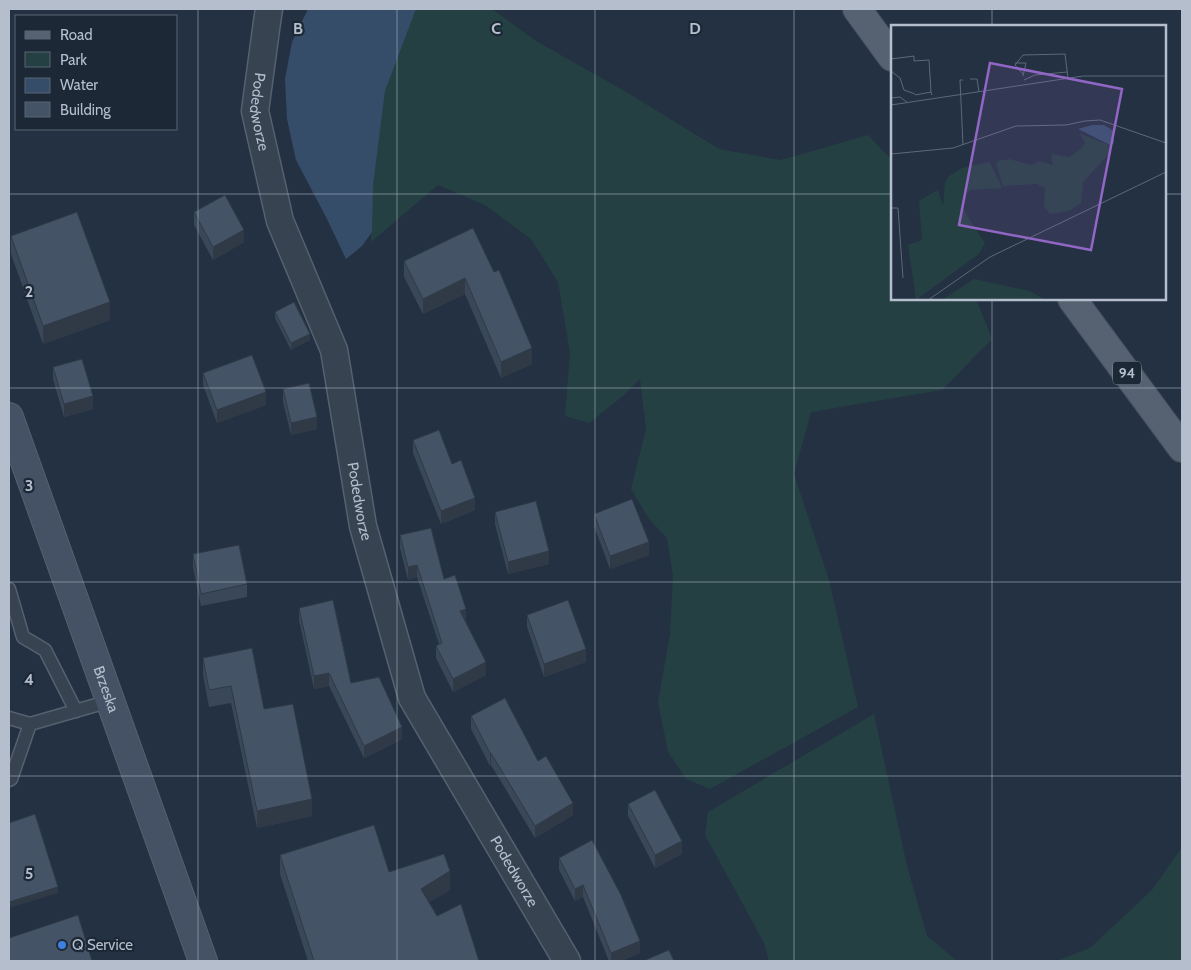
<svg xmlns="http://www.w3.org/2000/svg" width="1191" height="970" viewBox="0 0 1191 970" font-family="Cabin,sans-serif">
	<rect width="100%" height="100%" fill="#233142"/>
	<g fill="#254043">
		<path d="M 416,9 L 492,9 L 536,41 L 628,93 L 719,149 L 781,160 L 868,135 L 892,160 L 892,299 L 976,299 L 992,339 L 942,390 L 811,412 L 794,474 L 829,580 L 858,707 L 710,789 L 686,779 L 668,752 L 658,702 L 670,634 L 673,576 L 667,538 L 649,519 L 631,489 L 646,429 L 640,379 L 623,396 L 589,423 L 565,416 L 570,353 L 558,282 L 531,239 L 485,205 L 438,185 L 371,242 L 373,186 L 385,91 Z"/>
		<path d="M 874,714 L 907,866 L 927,936 L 957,961 L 769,961 L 764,943 L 705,835 L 708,812 Z"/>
		<path d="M 1182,847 L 1182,961 L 1056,961 L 1090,948 L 1152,890 Z"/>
	</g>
	<path fill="#364d6a" d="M 308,9 L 416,9 L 385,91 L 373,186 L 372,232 L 362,246 L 346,259 L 327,219 L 296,160 L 287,119 L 285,79 L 292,42 Z"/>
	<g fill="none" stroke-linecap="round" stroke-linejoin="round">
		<g stroke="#55616f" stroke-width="15">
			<g id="service">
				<path d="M 9,589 L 23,637 L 45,650 L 76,711"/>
				<path d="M 9,718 L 30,724 L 110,701"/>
				<path d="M 9,780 L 11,779 L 30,724"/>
			</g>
		</g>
		<g stroke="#55616f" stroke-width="29">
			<g id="minor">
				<path id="s1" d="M 269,9 L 267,22 L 255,111 L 280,221 L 334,350 L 363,526 L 412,698 L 567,961"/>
			</g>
		</g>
		<g stroke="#55616f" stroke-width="30">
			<g id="secondary">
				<path id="s2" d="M 9,417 L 203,961"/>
			</g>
		</g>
		<g stroke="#414c5a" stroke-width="30">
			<g id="primary">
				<path d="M 857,9 L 892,57"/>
				<path d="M 1072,299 L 1182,448"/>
			</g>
		</g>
		<use href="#service" stroke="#384351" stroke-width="12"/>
		<use href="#minor" stroke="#384351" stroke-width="26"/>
		<use href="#secondary" stroke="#455265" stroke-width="28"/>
		<use href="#primary" stroke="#566271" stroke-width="28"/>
	</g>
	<g fill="#3a4758">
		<path d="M 194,212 L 244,242 L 213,260 L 194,225 Z"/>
		<path d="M 473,228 L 532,364 L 501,378 L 465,294 L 423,314 L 404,277 L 404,261 Z"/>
		<path d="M 11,236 L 110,320 L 43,344 L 11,254 Z"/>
		<path d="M 275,312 L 310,340 L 291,350 L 275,318 Z"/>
		<path d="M 53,367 L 93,409 L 64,417 L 53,379 Z"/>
		<path d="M 203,373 L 266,405 L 217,423 L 203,385 Z"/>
		<path d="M 283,389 L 317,429 L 291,435 L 283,402 Z"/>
		<path d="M 413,440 L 452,464 L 475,510 L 441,524 L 413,453 Z"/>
		<path d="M 495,512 L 549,564 L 508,574 L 495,524 Z"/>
		<path d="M 594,514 L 649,555 L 610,569 L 594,526 Z"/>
		<path d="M 400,535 L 444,579 L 466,622 L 486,675 L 453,692 L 436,658 L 436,646 L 439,644 L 417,577 L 408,580 L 400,548 Z"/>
		<path d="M 193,554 L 247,584 L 247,597 L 201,606 L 193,567 Z"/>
		<path d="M 299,608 L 351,683 L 402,739 L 364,758 L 329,686 L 314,689 L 299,620 Z"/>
		<path d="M 527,615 L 586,662 L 544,677 L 527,627 Z"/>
		<path d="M 203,658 L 264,709 L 312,816 L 257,828 L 231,703 L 209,707 L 203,675 Z"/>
		<path d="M 471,716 L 538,761 L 573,815 L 535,838 L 491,765 L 490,766 L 471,729 Z"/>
		<path d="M 628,804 L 682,854 L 655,868 L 628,816 Z"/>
		<path d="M 592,840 L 640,953 L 621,961 L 609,961 L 583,897 L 575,901 L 559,870 L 559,858 Z"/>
		<path d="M 280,855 L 389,872 L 450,890 L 429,902 L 437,916 L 479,961 L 308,961 L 280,874 Z"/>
	</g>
	<g fill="#303a47">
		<path d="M 244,230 L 244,242 L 213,260 L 213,247 Z"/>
		<path d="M 465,278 L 465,294 L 423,314 L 423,299 Z"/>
		<path d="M 110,302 L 110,320 L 43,344 L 43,326 Z"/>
		<path d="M 310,334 L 310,340 L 291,350 L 291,343 Z"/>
		<path d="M 532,348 L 532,364 L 501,378 L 501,362 Z"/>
		<path d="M 266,392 L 266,405 L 217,423 L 217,410 Z"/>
		<path d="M 93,396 L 93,409 L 64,417 L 64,404 Z"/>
		<path d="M 317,417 L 317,429 L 291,435 L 291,423 Z"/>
		<path d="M 475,498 L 475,510 L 441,524 L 441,511 Z"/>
		<path d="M 649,542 L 649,555 L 610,569 L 610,556 Z"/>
		<path d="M 549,551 L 549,564 L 508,574 L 508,562 Z"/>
		<path d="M 417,565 L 417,577 L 408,580 L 408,567 Z"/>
		<path d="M 466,609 L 466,622 L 460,611 Z"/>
		<path d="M 586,649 L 586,662 L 544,677 L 544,664 Z"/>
		<path d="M 486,662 L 486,675 L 453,692 L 453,679 Z"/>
		<path d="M 329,673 L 329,686 L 314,689 L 314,676 Z"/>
		<path d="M 402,727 L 402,739 L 364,758 L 364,746 Z"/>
		<path d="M 490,753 L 491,753 L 491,765 L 490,766 Z"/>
		<path d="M 312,799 L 312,816 L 257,828 L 257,811 Z"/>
		<path d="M 573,803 L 573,815 L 535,838 L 535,826 Z"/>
		<path d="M 682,841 L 682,854 L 655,868 L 655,855 Z"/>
		<path d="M 450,871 L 450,890 L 421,907 L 421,889 Z"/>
		<path d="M 583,885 L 583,897 L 575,901 L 575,889 Z"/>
		<path d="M 58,887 L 58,893 L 9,908 L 9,902 Z"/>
		<path d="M 640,941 L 640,953 L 621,961 L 611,961 L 611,953 Z"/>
	</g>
	<g fill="#445366" stroke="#303a47">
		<path d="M 225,195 L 244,230 L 213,247 L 194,212 Z"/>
		<path d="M 77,212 L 110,302 L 43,326 L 11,236 Z"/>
		<path d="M 473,228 L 494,272 L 499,270 L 532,348 L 501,362 L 465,278 L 423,299 L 404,261 Z"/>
		<path d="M 294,302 L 310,334 L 291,343 L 275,312 Z"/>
		<path d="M 252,355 L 266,392 L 217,410 L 203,373 Z"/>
		<path d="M 82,359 L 93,396 L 64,404 L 53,367 Z"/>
		<path d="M 309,383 L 317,417 L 291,423 L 283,389 Z"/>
		<path d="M 439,430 L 452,464 L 461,460 L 475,498 L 441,511 L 413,440 Z"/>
		<path d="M 632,499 L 649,542 L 610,556 L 594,514 Z"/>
		<path d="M 536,501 L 549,551 L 508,562 L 495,512 Z"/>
		<path d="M 431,528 L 444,579 L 455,575 L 466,609 L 460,611 L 486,662 L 453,679 L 436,646 L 442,643 L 417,565 L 408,567 L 400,535 Z"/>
		<path d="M 239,545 L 247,584 L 201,594 L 193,554 Z"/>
		<path d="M 333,600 L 351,683 L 379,677 L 402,727 L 364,746 L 329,673 L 314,676 L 299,608 Z"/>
		<path d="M 568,600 L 586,649 L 544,664 L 527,615 Z"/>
		<path d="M 252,648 L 264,709 L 293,704 L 312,799 L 257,811 L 231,686 L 209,690 L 203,658 Z"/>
		<path d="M 505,698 L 538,761 L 546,756 L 573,803 L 535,826 L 491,753 L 490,753 L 471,716 Z"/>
		<path d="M 655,790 L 682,841 L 655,855 L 628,804 Z"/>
		<path d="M 35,814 L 58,887 L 9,902 L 9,823 Z"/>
		<path d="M 374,825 L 389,872 L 444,854 L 450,871 L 421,889 L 437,916 L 461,904 L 479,961 L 314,961 L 280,855 Z"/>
		<path d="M 592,840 L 621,895 L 640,941 L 611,953 L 583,885 L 575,889 L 559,858 Z"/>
		<path d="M 78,915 L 92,961 L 9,961 L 9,938 Z"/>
		<path d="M 669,950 L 674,961 L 643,961 Z"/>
	</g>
	<path fill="none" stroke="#b4becc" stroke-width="1" stroke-opacity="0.55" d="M 198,9 L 198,961M 397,9 L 397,961M 595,9 L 595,961M 794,9 L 794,961M 992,9 L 992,26M 9,194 L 892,194M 1165,194 L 1182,194M 992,299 L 992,961M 9,388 L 1182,388M 9,582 L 1182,582M 9,776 L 1182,776"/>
	<circle fill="#3f7fe0" stroke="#1c2836" stroke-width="2" cx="62" cy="945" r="5"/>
	<g text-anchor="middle" stroke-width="4.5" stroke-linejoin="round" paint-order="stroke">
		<rect fill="#1c2836" stroke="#86919f" stroke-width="1" x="1113" y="361.5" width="28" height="23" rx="4"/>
		<g font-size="14" font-weight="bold" fill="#b4becc">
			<text x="1127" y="378">94</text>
		</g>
		<g font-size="15" fill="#b4becc" stroke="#1c2836">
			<text dy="5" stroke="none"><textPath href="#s1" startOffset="104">Podedworze</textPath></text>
			<text dy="5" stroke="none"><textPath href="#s1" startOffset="509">Podedworze</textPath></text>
			<text dy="5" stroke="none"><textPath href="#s2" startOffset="289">Brzeska</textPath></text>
			<text dy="5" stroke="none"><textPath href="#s1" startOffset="914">Podedworze</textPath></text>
		</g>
		<g font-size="15" fill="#b4becc" stroke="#1c2836" text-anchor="start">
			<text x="72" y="950">Q Service</text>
		</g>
	</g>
	<g transform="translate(891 25)">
		<rect width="275" height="275" fill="#233142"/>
		<path d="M 188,108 L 220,121 L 219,128 L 192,157 L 190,178 L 178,186 L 159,189 L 153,181 L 154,163 L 146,159 L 112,161 L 105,139 L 107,136 L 118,134 L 140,140 L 148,136 L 162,140 L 160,129 L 178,132 L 190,124 L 194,118 ZM 99,137 L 111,163 L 80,165 L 73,170 L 72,178 L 74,187 L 94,218 L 88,229 L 25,275 L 17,220 L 31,215 L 28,176 L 47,165 L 52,181 L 54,157 L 58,151 L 71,143 ZM 83,254 L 139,266 L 154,275 L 51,275 Z" fill="#254043"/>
		<path d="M 201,100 L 213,100 L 223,106 L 223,118 L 219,120 L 187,104 Z" fill="#364d6a"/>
		<path fill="none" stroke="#5d6979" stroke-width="1" d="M 0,34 L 23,31 L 23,36 L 38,35 L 40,67M 124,38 L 135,38 L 132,51M 0,46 L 9,53 L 13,65 L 24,69M 132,49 L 124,40 L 132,30 L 174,29 L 177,53M 79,54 L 86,54 L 88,67M 72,55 L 69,55 L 72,120M 133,55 L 144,50 L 176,47M 24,70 L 40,67 L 41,70M 0,73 L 9,72 L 17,78M 0,80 L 192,51 L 275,51M 0,129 L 62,123 L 125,101 L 175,100 L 194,96 L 209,95 L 275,118M 0,183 L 7,183 L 12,253M 37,275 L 99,232 L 275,147"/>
		<path fill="#9266c4" fill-opacity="0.15" stroke="#9266c4" stroke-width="2.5" d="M 99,38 L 231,64 L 200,225 L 68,200 Z"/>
		<rect width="275" height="275" fill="none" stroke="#b4becc" stroke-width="2.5"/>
	</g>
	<g font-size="16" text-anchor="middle" font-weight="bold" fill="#b4becc" stroke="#1c2836" stroke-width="4.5" stroke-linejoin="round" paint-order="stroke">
		<text x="298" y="34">B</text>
		<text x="496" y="34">C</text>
		<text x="695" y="34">D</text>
		<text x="29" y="297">2</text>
		<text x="29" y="491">3</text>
		<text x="29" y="685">4</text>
		<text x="29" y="879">5</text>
	</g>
	<rect width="1191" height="970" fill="none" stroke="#b4becc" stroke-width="20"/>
	<rect x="15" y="15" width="162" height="115" fill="#1c2836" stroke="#596472"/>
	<rect x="25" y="31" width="25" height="8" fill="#566271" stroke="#596472"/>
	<text x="60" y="40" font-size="15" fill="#b4becc">Road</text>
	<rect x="25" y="52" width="25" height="15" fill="#254043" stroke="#596472"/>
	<text x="60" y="65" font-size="15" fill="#b4becc">Park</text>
	<rect x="25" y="78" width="25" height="15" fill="#364d6a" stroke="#596472"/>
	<text x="60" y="90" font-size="15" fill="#b4becc">Water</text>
	<rect x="25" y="102" width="25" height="15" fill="#445366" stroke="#596472"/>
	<text x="60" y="115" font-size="15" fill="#b4becc">Building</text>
</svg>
